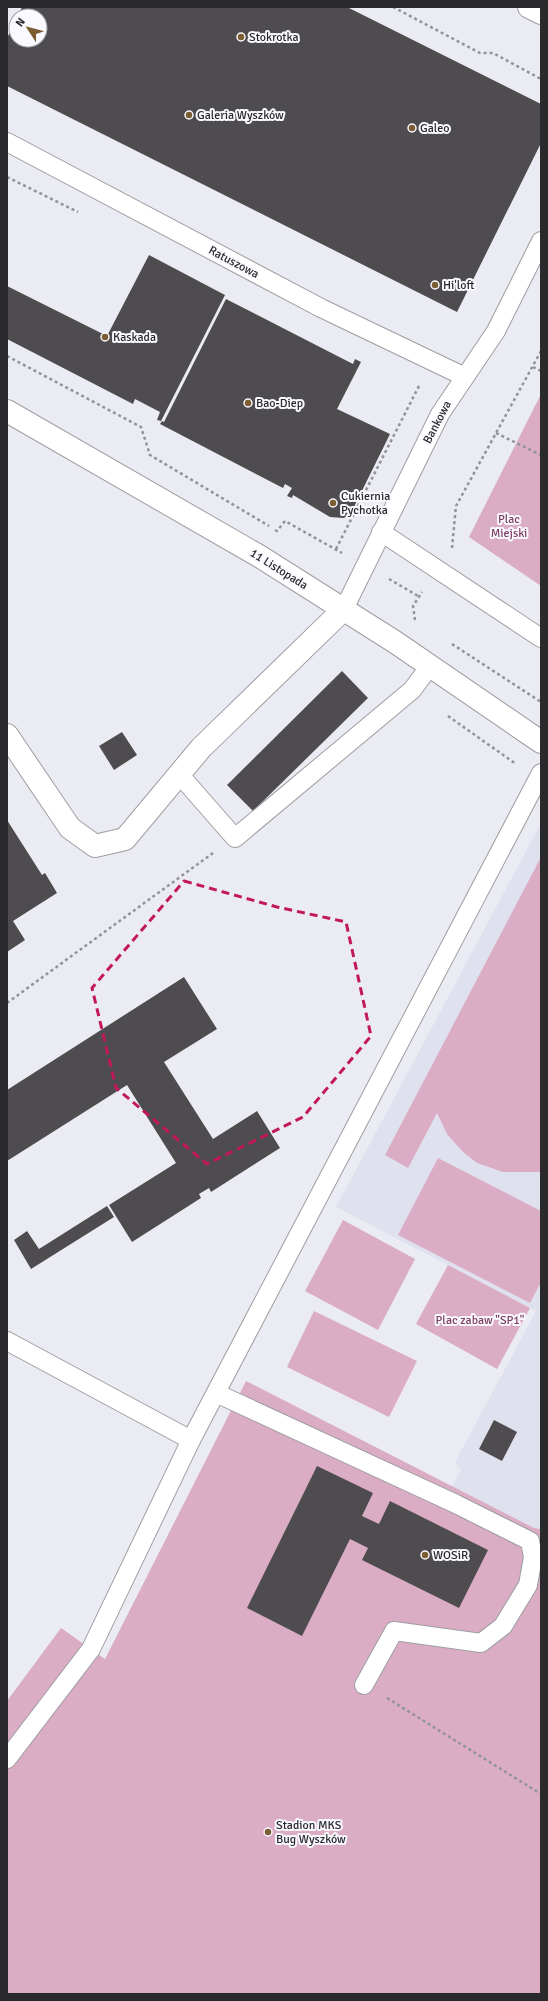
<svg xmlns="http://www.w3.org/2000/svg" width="548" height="2001" viewBox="0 0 548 2001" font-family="Signika,sans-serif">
	<rect width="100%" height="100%" fill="#ebecf3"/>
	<path fill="#e0e1ef" d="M 541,823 L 541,1529 L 534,1528 L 452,1487 L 461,1470 L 455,1462 L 536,1311 L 336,1207 Z"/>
	<g fill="#daadc5">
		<path d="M 541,394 L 541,586 L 469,537 Z"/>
		<path d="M 541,857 L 541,1172 L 503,1172 L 477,1163 L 463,1152 L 447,1134 L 437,1113 L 408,1168 L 385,1155 Z"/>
		<path d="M 438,1158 L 541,1211 L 541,1282 L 530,1303 L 398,1235 Z"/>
		<path d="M 343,1220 L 415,1259 L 378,1330 L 305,1291 Z"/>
		<path d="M 448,1265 L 530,1308 L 497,1369 L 416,1324 Z"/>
		<path d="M 314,1311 L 417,1361 L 389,1417 L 287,1367 Z"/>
		<path d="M 246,1381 L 534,1528 L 541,1529 L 541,1994 L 7,1994 L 7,1701 L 61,1628 L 105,1659 Z"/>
	</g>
	<g fill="#4f4c50">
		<path d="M 22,7 L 347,7 L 541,104 L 541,143 L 457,312 L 7,86 L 7,38 L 16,20 L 16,40 L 40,40 L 40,16 L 18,16 Z"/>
		<path d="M 149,255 L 225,295 L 161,421 L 157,420 L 160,412 L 135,399 L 133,404 L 7,339 L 7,286 L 107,336 Z"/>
		<path d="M 226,299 L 353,364 L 355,359 L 361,362 L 337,409 L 390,434 L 352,511 L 344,518 L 330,517 L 293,495 L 292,498 L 287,496 L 292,488 L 285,484 L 283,488 L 160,424 L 162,421 L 164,422 Z"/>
		<path d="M 342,671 L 368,698 L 253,811 L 227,785 Z"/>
		<path d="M 122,732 L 137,755 L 114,770 L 99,746 Z"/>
		<path d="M 7,820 L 42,875 L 45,873 L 57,893 L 13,921 L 25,940 L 7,952 Z"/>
		<path d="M 184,977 L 217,1029 L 164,1062 L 213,1139 L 257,1111 L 280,1148 L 211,1192 L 209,1188 L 199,1194 L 201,1198 L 132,1242 L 109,1205 L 176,1163 L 127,1085 L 7,1161 L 7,1090 Z"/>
		<path d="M 107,1206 L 114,1217 L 31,1269 L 14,1240 L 27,1231 L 39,1249 Z"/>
		<path d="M 494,1420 L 517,1432 L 502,1461 L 479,1449 Z"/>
		<path d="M 317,1466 L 373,1493 L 362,1516 L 379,1524 L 390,1501 L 488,1550 L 459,1608 L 362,1560 L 368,1548 L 350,1539 L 302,1636 L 247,1608 Z"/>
	</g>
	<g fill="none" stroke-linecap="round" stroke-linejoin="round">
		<g stroke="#9d9da3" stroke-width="20">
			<g id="service">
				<path d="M 7,142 L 321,308 L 463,376"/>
				<path d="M 381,532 L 541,638"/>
				<path d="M 344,609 L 440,414 L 496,331 L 541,241"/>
				<path d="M 179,774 L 235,838 L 412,690 L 430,666"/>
				<path d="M 7,1341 L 191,1440 L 541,773"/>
				<path d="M 216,1393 L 456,1504 L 530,1541 L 533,1557 L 528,1585 L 503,1626 L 481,1643 L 394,1631 L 364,1685"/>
				<path d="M 7,1759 L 91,1649 L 191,1440"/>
			</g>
		</g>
		<g stroke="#9d9da3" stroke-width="24">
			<g id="minor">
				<path d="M 7,411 L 259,556 L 395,642 L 541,742"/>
				<path d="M 7,735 L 70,828 L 95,846 L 125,839 L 201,748 L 344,609"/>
			</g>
		</g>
		<g stroke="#9d9da3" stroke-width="24">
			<path id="tertiary" d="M 529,7 L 541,13"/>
		</g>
		<g stroke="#929398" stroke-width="2.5" stroke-dasharray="3 3" stroke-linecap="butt">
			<path d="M 393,7 L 480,53 L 493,53 L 541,79"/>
			<path d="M 7,177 L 78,212"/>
			<path d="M 7,356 L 141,427 L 150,455 L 269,526"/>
			<path d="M 533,367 L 541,371"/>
			<path d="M 496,433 L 541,455"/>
			<path d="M 275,530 L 277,531 L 285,521 L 342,553"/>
			<path d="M 452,548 L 456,506 L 541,351"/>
			<path d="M 336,549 L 420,384"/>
			<path d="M 389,579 L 420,597"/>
			<path d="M 415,620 L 413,606 L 422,592"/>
			<path d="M 452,644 L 541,702"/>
			<path d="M 448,716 L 516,764"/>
			<path d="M 7,1003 L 213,853"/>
			<path d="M 387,1698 L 541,1794"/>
		</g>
		<use href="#service" stroke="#fff" stroke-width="18"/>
		<use href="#minor" stroke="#fff" stroke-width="22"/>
		<use href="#tertiary" stroke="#fff" stroke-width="22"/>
	</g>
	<path fill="none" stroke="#c2185b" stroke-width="3" stroke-dasharray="8 5" stroke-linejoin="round" d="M 184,881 L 277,907 L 346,922 L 371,1036 L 303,1117 L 207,1164 L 116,1088 L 92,988 Z"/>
	<g fill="#7a5d31" stroke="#f9f9ff" stroke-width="1.5">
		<circle cx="241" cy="37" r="4"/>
		<circle cx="189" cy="115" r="4"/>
		<circle cx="412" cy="128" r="4"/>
		<circle cx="435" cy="285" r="4"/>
		<circle cx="105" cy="337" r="4"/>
		<circle cx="248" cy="403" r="4"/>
		<circle cx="333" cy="503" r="4"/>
		<circle cx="425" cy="1555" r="4"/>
		<circle cx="268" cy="1832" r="4"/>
	</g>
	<g text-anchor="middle" stroke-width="4" stroke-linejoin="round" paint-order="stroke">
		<g font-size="12" fill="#2a2a2d" stroke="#f9f9ff" text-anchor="start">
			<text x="249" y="41">Stokrotka</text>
			<text x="197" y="119">Galeria Wyszków</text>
			<text x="420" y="132">Galeo</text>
			<text x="443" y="289">Hi'loft</text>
			<text x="113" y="341">Kaskada</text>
			<text x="256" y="407">Bao-Diep</text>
			<text x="341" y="500">Cukiernia<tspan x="341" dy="14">Pychotka</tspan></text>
			<text x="433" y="1559">WOSiR</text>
			<text x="276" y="1829">Stadion MKS<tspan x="276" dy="14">Bug Wyszków</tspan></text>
		</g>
		<g font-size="12" fill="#2a2a2d" stroke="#f9f9ff">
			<text transform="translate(234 262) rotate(28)" y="4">Ratuszowa</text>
			<text transform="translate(437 422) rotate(-62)" y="4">Bankowa</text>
			<text transform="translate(279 569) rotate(32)" y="4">11 Listopada</text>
		</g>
		<g font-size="12" fill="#7d3e63" stroke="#f9f9ff">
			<text x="509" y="523">Plac<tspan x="509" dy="14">Miejski</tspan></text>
			<text x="480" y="1324">Plac zabaw "SP1"</text>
		</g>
	</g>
	<rect width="548" height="2001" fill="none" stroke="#2a2a2d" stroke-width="16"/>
	<g transform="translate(28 28) rotate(306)"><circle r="19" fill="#f9f9ff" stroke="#a6a6ab"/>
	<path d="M0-3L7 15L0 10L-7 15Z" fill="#7a5d31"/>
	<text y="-6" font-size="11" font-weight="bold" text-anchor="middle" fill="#2a2a2d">N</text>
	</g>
</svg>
